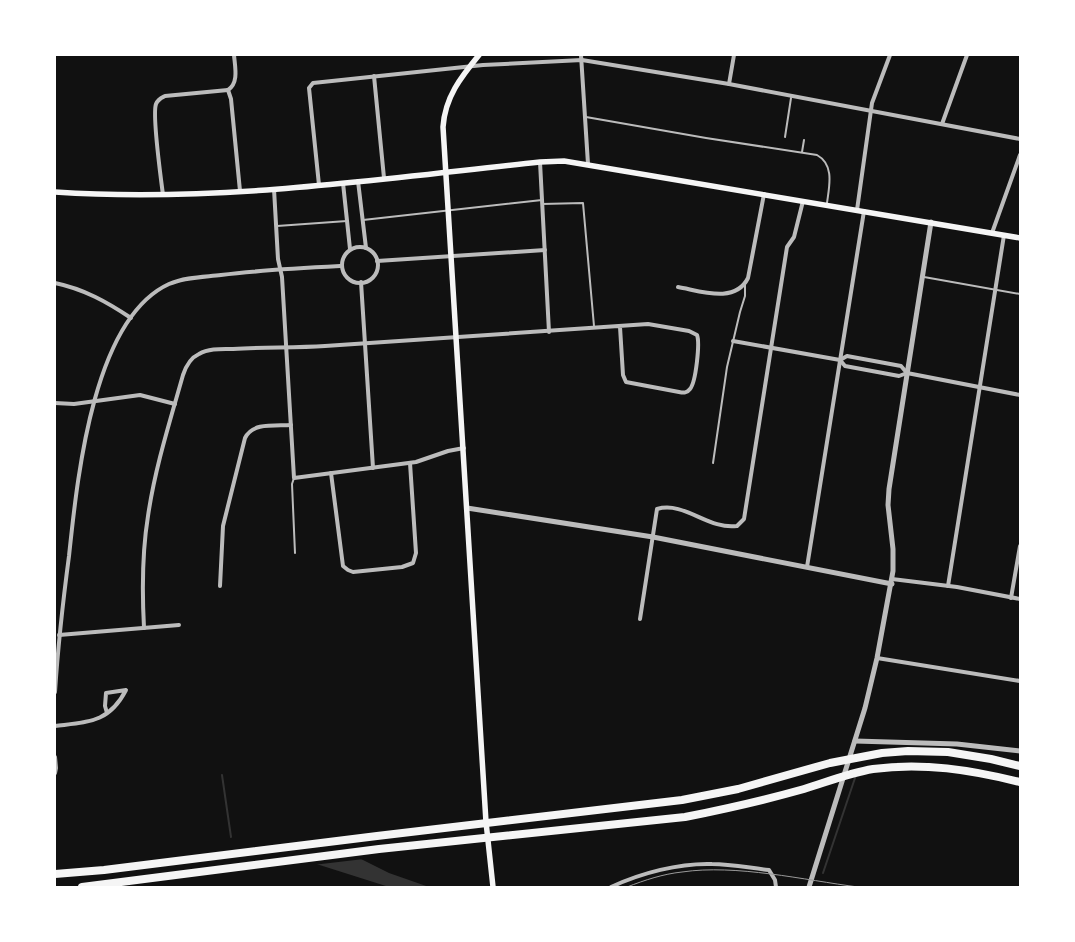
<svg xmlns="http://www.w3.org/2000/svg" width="1075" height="942" viewBox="0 0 1075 942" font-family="Rubik,sans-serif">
	<rect width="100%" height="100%" fill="#111"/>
	<path fill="#333" d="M 355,856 L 389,873 L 429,887 L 389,887 L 307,861 L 60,887 Z"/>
	<g fill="#111">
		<path d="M 940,752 L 1020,766 L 1020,789 L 984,778 L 945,773 L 893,771 L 864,773 L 748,808 L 669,819 L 606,832 L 575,836 L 585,820 L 599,811 L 611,805 L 627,801 L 703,793 L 854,758 Z"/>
		<path d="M 310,841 L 341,848 L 364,859 L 313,865 L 307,864 L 281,864 L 199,874 L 172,881 L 131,884 L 113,887 L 57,887 L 66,879 L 76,876 L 234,854 L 254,847 Z"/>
	</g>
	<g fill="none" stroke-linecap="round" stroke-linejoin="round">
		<g stroke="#333" stroke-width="2">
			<path d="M 222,775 L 231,837"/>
			<path d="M 823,873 L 856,775"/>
		</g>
		<g stroke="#bcbcbc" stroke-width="2">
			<path d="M 586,117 L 706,138 L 817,155 C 835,165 829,187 827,203"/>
			<path d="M 785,137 L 791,98"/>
			<path d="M 802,152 L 804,140"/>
			<path d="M 542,204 L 583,203 L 594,326"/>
			<path d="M 363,220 L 542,200"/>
			<path d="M 277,226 L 347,221"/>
			<path d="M 924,277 L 1020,294"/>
			<path d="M 713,463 L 727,367 L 740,312 L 745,296 L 745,284"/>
			<path d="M 294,478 L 292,484 L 295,553"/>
		</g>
		<g stroke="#bcbcbc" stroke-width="4">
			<path d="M 581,55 L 588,164"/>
			<path d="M 374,76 L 384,178"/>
			<path d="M 729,84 L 734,55"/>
			<path d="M 228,90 L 231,99 L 240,191"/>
			<path d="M 228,90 C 239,83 235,67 234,55"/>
			<path d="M 942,124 L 967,55"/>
			<path d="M 540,162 L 549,332"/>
			<path d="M 358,181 L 366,248"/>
			<path d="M 343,183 L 350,249"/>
			<path d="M 319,185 L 309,88 L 313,83 L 483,65 L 582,60 L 729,84 L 1020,139"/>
			<path d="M 274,189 L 278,259 L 282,277 L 294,478 L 416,462 L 448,451 L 464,448"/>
			<path d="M 163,195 C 161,179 152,115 156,104 C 158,99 161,98 165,96 L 228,90"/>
			<path d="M 857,210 L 872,103 L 890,55"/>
			<path d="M 992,233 L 1020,155"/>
			<circle cx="360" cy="265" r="18"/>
			<path d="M 377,261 L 545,250"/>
			<path d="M 361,282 L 373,468"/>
			<path d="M 55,283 C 84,289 107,302 131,318"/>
			<path d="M 678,287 C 701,291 735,304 748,278 L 764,194"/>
			<path d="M 733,341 L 840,360 L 847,356 L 901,366 L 907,373"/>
			<path d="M 840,360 L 845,366 L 899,376 L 907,373 L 1020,395"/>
			<path d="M 55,403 L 74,404 L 140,395 L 175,404"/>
			<path d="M 331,473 L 343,566 L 348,570 L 353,572 L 402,567 L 413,563 L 416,553 L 410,463"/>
			<path d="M 807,567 L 864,211"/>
			<path d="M 892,579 L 957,587 L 1020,599"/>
			<path d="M 220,586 L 223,526 L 245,438 C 253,422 275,426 291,425"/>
			<path d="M 948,586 L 1004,235"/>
			<path d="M 1011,598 L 1020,546"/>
			<path d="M 640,619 L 657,509 C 685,501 708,530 737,526 L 744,519 L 787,247 L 794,237 L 803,201"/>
			<path d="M 144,628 C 142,591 142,553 148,516 C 155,468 170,421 183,375 C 186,366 190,358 199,354 C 209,348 222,349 233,349 C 264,347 294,348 325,346 L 648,324 L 689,331 L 697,335 C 700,343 696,382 690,389 C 687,393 684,393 679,392 L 626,382 L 623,375 L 620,327"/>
			<path d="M 59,635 L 179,625"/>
			<path d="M 877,658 L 1020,681"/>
			<path d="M 55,692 C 58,646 63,601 69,556 C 77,482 92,319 169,284 C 185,277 204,277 221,275 C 261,270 302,268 342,266"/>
			<path d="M 55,726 C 88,722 109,723 126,690 L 106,693 L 105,706 L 107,713"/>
			<path d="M 55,757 L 56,768 L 55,773"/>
			<path d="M 611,887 C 641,873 679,863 712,864 C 731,864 750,868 769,870 L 775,880 L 776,887"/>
		</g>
		<g stroke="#bcbcbc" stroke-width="5">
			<path d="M 467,508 L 653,537 L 892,584"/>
			<path d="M 855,741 L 957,744 L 1020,751"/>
			<path d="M 809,887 L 865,708 L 877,658 L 893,571 L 893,549 L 888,505 L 889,489 L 931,222"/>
		</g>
		<g stroke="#f5f5f5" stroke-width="5.5">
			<path d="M 479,55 C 461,77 445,97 443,127 L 486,822 L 493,887"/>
			<path d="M 55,192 C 217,203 379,179 540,162 L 564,161 L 1020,238"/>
		</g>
		<g stroke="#f5f5f5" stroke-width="8">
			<path d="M 55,874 L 104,870 L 377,836 L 682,800 L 738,789 L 830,763 L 882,753 L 908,751 L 948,752 L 991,759 L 1020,766"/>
			<path d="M 82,887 L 379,849 L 685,817 C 725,809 765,800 804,789 C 827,782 849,773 873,769 C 923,762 971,770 1020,782"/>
		</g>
		<path stroke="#9a9a9a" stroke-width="1" d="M 627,887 C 645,880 663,874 682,872 C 736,864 804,880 858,887"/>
	</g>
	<rect width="1075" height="942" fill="none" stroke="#ffffff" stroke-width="112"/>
</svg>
